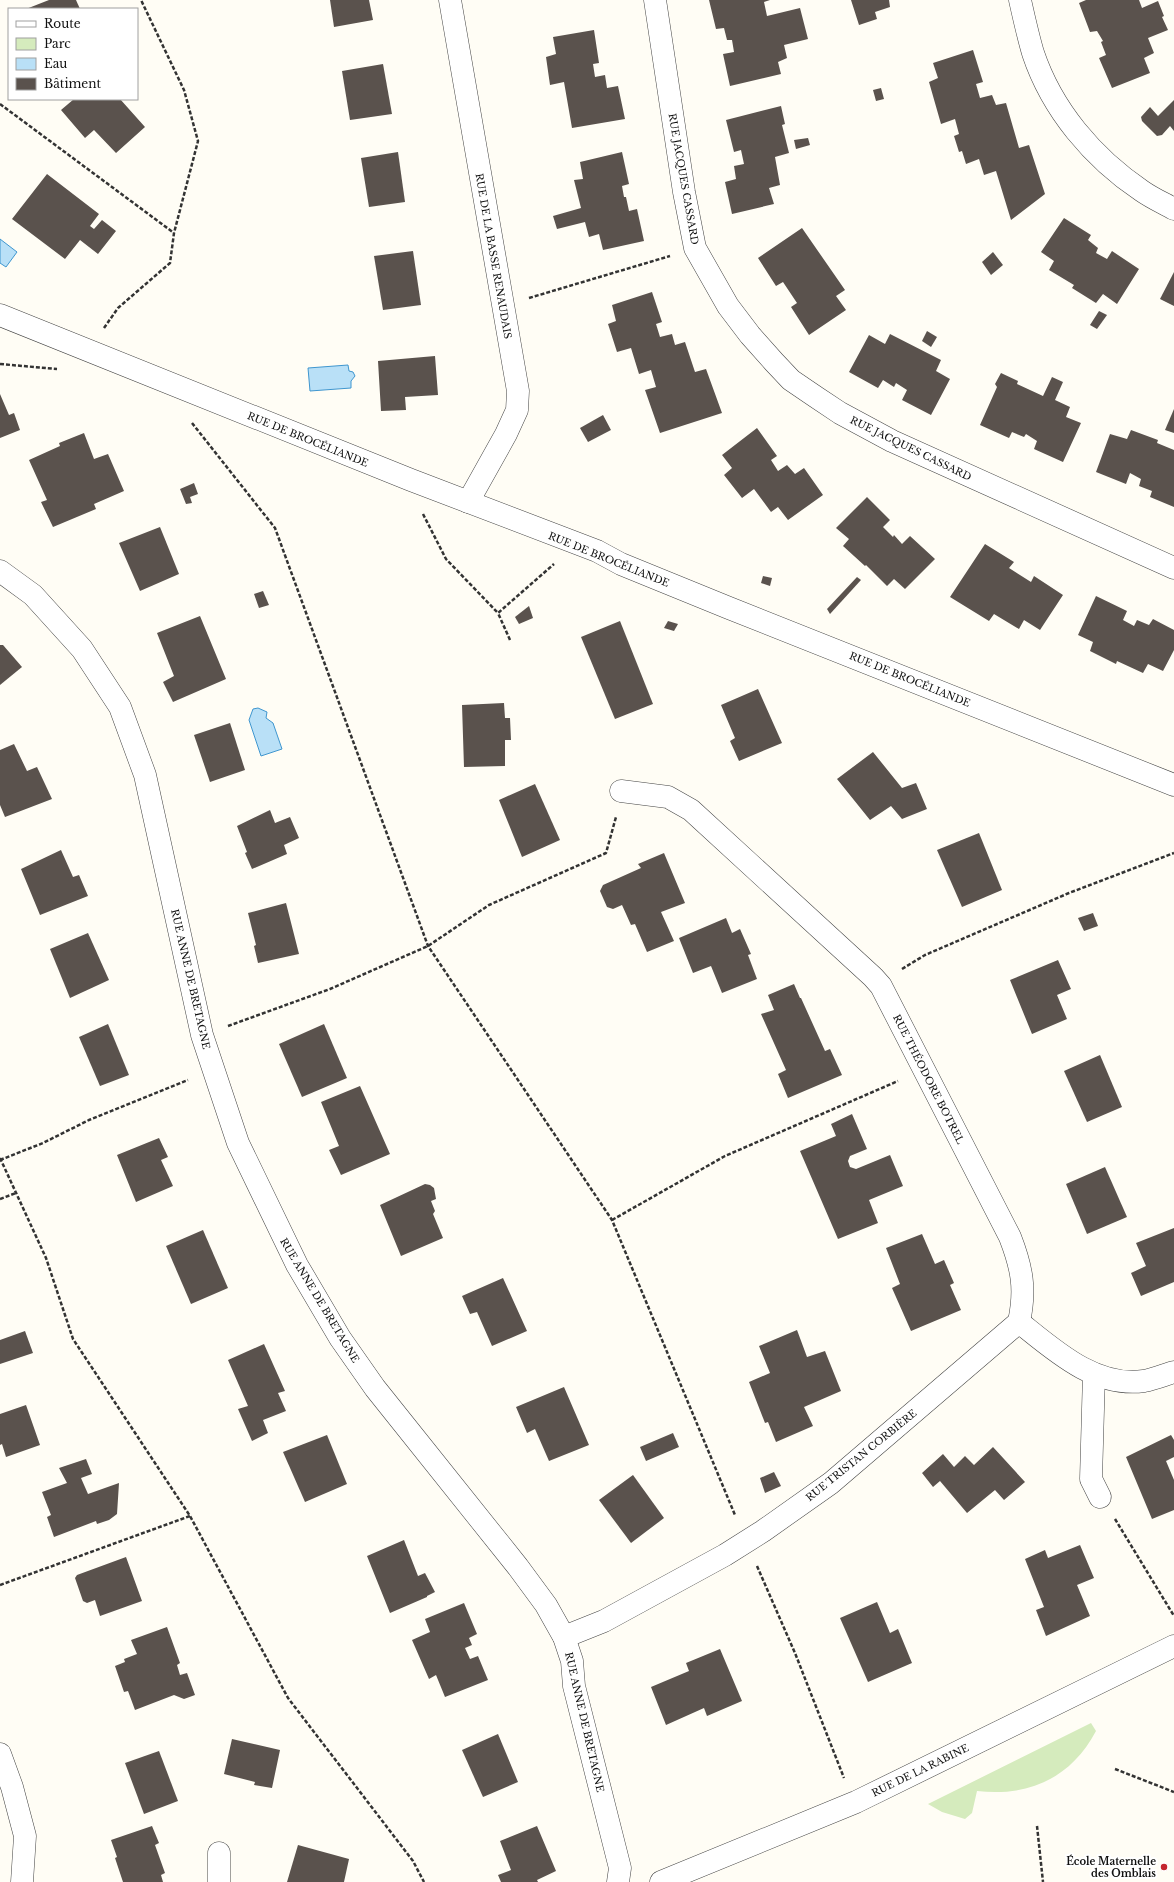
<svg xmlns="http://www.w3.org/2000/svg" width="1174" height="1882" viewBox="0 0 1174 1882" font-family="'Libre Baskerville',serif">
	<rect width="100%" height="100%" fill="#fffdf5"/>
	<path fill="#d5ebbd" d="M 1091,1723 L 1096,1731 C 1071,1778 1029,1797 977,1791 L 972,1813 L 965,1819 L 942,1812 L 928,1804 Z"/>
	<g fill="#b9e0f7" stroke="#3f96cf">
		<path d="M 0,239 L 17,252 L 6,267 L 0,263 Z"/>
		<path d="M 348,365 L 349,371 L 353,372 L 355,376 L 351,381 L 351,388 L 310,391 L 308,368 Z"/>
		<path d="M 258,708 L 267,712 L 266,718 L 273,723 L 282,749 L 261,756 L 249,720 L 253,709 Z"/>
	</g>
	<g fill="#5a524d">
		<path d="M 49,0 L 76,0 L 80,9 L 26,9 Z"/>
		<path d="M 330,0 L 369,0 L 373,20 L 334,27 Z"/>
		<path d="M 709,0 L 770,0 L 764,2 L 767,16 L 800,8 L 808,39 L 784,45 L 787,58 L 778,62 L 781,74 L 730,86 L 723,54 L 734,52 L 732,40 L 727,40 L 724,28 L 716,29 Z"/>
		<path d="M 851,0 L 889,0 L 890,7 L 875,12 L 877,19 L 859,25 Z"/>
		<path d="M 1086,0 L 1139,0 L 1142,8 L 1158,1 L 1164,16 L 1162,17 L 1168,30 L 1148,38 L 1154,53 L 1144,58 L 1150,73 L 1112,88 L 1099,58 L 1106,55 L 1101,42 L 1103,41 L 1097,31 L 1090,32 L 1079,3 Z"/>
		<path d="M 594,30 L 599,63 L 593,64 L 595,77 L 605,75 L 607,88 L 618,86 L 625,119 L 572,128 L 564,82 L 550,85 L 546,57 L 556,54 L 553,37 Z"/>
		<path d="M 973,50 L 983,82 L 976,84 L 980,98 L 992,95 L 996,105 L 1006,103 L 1019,148 L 1029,145 L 1045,194 L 1011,220 L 996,171 L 984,175 L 979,159 L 966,164 L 962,151 L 959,152 L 954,136 L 959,134 L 955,119 L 941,124 L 929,82 L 938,78 L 933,63 Z"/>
		<path d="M 383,64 L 392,114 L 350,120 L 342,71 Z"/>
		<path d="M 881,88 L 884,99 L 876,101 L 873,90 Z"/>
		<path d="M 74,99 L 120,99 L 145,127 L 116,153 L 94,130 L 85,138 L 61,110 Z"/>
		<path d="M 1174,100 L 1174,131 L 1170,126 L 1162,135 L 1157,136 L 1142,121 L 1141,117 L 1150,107 L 1158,116 Z"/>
		<path d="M 781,106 L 785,124 L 782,125 L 789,153 L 775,157 L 780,185 L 769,188 L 774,204 L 732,214 L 725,182 L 736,179 L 734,166 L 744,164 L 741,150 L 734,152 L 726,120 Z"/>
		<path d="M 808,138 L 810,145 L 796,149 L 794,140 Z"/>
		<path d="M 398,152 L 405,202 L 369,207 L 361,158 Z"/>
		<path d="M 622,152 L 629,184 L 622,186 L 624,197 L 626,197 L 629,211 L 637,209 L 644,241 L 603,250 L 599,234 L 589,237 L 585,222 L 557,229 L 553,216 L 581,208 L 574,180 L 583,179 L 580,162 Z"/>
		<path d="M 47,174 L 99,214 L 90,226 L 94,229 L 102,220 L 116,231 L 98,254 L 80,240 L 65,259 L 12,219 Z"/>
		<path d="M 1064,218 L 1091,235 L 1088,240 L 1098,248 L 1096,253 L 1107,259 L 1112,251 L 1139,269 L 1117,304 L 1103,294 L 1096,303 L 1072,288 L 1074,285 L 1049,270 L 1054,261 L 1041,252 Z"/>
		<path d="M 802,228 L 845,290 L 836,296 L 846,310 L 809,335 L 791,307 L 797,303 L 783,282 L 776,286 L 758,258 Z"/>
		<path d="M 413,251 L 421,305 L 383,310 L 374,256 Z"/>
		<path d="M 993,252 L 1003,265 L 991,275 L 982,262 Z"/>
		<path d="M 1174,272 L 1174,306 L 1160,299 Z"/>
		<path d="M 652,292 L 662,322 L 656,324 L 660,337 L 672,334 L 675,345 L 685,342 L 695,372 L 706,369 L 722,413 L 660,433 L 645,390 L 656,387 L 651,370 L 639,374 L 631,348 L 617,352 L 608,324 L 616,321 L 612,305 Z"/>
		<path d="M 1099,311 L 1107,315 L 1097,329 L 1090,325 Z"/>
		<path d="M 927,331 L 937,337 L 931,347 L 922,341 Z"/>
		<path d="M 890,334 L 941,360 L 936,371 L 950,379 L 931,415 L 902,400 L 907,390 L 896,383 L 894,387 L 883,380 L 878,388 L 849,372 L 869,335 L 885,344 Z"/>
		<path d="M 435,356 L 438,395 L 405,397 L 406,410 L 381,411 L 378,361 Z"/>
		<path d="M 1001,373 L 1018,381 L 1017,384 L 1043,396 L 1052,377 L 1063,382 L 1055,400 L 1070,407 L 1066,417 L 1081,423 L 1063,462 L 1034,449 L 1037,441 L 1026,434 L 1024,437 L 1012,432 L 1009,438 L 980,425 L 997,387 L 995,384 Z"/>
		<path d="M 0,394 L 9,415 L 14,413 L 20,430 L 0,438 Z"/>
		<path d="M 1174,409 L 1174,433 L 1165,430 Z"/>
		<path d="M 603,415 L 611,430 L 588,442 L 580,428 Z"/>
		<path d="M 757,428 L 777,456 L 771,460 L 778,471 L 787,465 L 795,474 L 804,468 L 823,495 L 788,520 L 778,507 L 771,512 L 754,489 L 742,498 L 724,475 L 732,468 L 722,455 Z"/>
		<path d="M 1131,430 L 1158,440 L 1157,443 L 1174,450 L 1174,507 L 1150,497 L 1152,491 L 1139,486 L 1141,479 L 1130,473 L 1126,484 L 1096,472 L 1110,434 L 1127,439 Z"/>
		<path d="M 84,433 L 94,459 L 108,454 L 124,491 L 94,504 L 96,509 L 53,527 L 41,502 L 47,500 L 29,460 L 60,446 L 59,443 Z"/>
		<path d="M 194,483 L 198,494 L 190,497 L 192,503 L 186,504 L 180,489 Z"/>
		<path d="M 867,497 L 890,520 L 883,527 L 893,537 L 894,535 L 902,544 L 910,536 L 935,559 L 905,589 L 894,579 L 887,586 L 866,565 L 865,566 L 843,546 L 849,539 L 836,528 Z"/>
		<path d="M 160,527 L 179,574 L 140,591 L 119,543 Z"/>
		<path d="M 985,544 L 1014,562 L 1009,568 L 1031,582 L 1034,576 L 1063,595 L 1040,630 L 1024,620 L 1019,629 L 994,614 L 989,621 L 950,597 Z"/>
		<path d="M 763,576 L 772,578 L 770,586 L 761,583 Z"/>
		<path d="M 857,577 L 861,580 L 830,614 L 827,609 Z"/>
		<path d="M 263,591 L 269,605 L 259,608 L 254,594 Z"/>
		<path d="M 1096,596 L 1127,611 L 1123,620 L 1134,626 L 1137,620 L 1149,625 L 1153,619 L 1174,630 L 1174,650 L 1163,671 L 1148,664 L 1143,673 L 1117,661 L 1116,664 L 1090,651 L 1093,642 L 1078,635 Z"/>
		<path d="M 529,606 L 533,618 L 519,624 L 515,617 Z"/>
		<path d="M 200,616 L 226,679 L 173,702 L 163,682 L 174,676 L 157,633 Z"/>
		<path d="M 620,621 L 653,704 L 615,719 L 581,637 Z"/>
		<path d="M 668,621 L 678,624 L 674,631 L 664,628 Z"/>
		<path d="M 0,645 L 3,645 L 22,667 L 0,685 Z"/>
		<path d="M 758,689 L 782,743 L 739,761 L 730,741 L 735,738 L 721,705 Z"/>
		<path d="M 504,703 L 505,718 L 510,718 L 511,740 L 505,740 L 505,766 L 464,767 L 462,705 Z"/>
		<path d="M 230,723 L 245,770 L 210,782 L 194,735 Z"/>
		<path d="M 14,744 L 27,771 L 37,767 L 52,799 L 5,817 L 0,805 L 0,750 Z"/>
		<path d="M 873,752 L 902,788 L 916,783 L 927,809 L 902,819 L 891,806 L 870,820 L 837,779 Z"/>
		<path d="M 535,784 L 560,840 L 522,857 L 499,800 Z"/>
		<path d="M 270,810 L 275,823 L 290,817 L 299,838 L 284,845 L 287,854 L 252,869 L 245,853 L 247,852 L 237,826 Z"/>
		<path d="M 979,833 L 1002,890 L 962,907 L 937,850 Z"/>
		<path d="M 61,850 L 73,877 L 79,875 L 88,896 L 40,915 L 21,869 Z"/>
		<path d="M 664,853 L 685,903 L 661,912 L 674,941 L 647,952 L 635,924 L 631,925 L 622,905 L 613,909 L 607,907 L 600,891 L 603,885 L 641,868 L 638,864 Z"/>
		<path d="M 286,903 L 299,954 L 258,963 L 254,946 L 256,945 L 248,913 Z"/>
		<path d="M 1093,913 L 1098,926 L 1084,931 L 1078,918 Z"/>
		<path d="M 726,918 L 732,933 L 740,929 L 751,954 L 748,955 L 757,979 L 722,993 L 711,966 L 693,973 L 679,938 Z"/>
		<path d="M 88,933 L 109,980 L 70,998 L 50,949 Z"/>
		<path d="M 1058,960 L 1071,989 L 1057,995 L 1067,1019 L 1032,1034 L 1010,980 Z"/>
		<path d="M 794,984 L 800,998 L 801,998 L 825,1051 L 830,1049 L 842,1075 L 788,1098 L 778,1074 L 786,1070 L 761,1014 L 774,1010 L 768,995 Z"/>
		<path d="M 108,1024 L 129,1075 L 100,1086 L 79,1037 Z"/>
		<path d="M 324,1024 L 347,1078 L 302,1097 L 279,1044 Z"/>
		<path d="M 1100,1055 L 1122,1107 L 1087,1122 L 1064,1071 Z"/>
		<path d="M 360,1086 L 390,1154 L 341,1175 L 329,1150 L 339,1146 L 321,1102 Z"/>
		<path d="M 852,1114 L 867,1149 L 850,1156 L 848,1161 L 850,1167 L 856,1169 L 890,1155 L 903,1186 L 869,1200 L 878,1223 L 838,1239 L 800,1151 L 836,1136 L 831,1124 Z"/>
		<path d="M 159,1138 L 168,1157 L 161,1160 L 173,1186 L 136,1202 L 117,1155 Z"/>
		<path d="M 1105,1167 L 1127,1217 L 1087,1234 L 1066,1184 Z"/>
		<path d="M 425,1184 L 430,1185 L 434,1188 L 436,1199 L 431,1201 L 435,1211 L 433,1214 L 443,1238 L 401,1256 L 380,1205 Z"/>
		<path d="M 1174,1228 L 1174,1282 L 1141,1296 L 1131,1273 L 1146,1266 L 1136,1243 Z"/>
		<path d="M 203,1230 L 228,1288 L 191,1304 L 166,1246 Z"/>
		<path d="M 922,1234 L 935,1264 L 944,1260 L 954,1283 L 950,1285 L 961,1310 L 911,1331 L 892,1288 L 900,1284 L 886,1248 Z"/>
		<path d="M 503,1278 L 527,1331 L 492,1346 L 477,1312 L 470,1314 L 462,1296 Z"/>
		<path d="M 797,1330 L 807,1357 L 825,1351 L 841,1391 L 804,1407 L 813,1426 L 776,1442 L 768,1422 L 765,1423 L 749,1382 L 770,1373 L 759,1346 Z"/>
		<path d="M 25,1331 L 33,1353 L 0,1364 L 0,1340 Z"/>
		<path d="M 264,1344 L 285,1391 L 278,1393 L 286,1411 L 263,1420 L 268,1433 L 252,1441 L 238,1409 L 248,1406 L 228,1360 Z"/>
		<path d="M 564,1387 L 589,1445 L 549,1461 L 535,1429 L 527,1433 L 516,1407 Z"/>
		<path d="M 26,1405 L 40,1445 L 6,1457 L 2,1444 L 0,1445 L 0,1414 Z"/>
		<path d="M 673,1433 L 679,1447 L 646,1461 L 640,1447 Z"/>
		<path d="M 327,1435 L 347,1484 L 305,1502 L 283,1452 Z"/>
		<path d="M 1171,1435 L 1174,1440 L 1174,1457 L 1166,1461 L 1174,1480 L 1174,1510 L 1152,1519 L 1126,1457 Z"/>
		<path d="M 993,1447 L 1025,1482 L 1004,1500 L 995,1490 L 967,1513 L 940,1481 L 933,1487 L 922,1473 L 943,1454 L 954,1467 L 965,1456 L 974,1465 Z"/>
		<path d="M 86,1459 L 92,1474 L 81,1478 L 88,1494 L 119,1483 L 117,1514 L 109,1520 L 97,1524 L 96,1521 L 54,1537 L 47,1517 L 51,1515 L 42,1492 L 67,1483 L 59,1468 Z"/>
		<path d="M 774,1472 L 781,1486 L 765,1493 L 760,1478 Z"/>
		<path d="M 633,1475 L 664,1518 L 631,1543 L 599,1500 Z"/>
		<path d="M 404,1540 L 418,1576 L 425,1573 L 435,1592 L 427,1596 L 427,1597 L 390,1613 L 367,1556 Z"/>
		<path d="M 1080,1545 L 1094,1578 L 1077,1585 L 1090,1616 L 1046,1636 L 1036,1610 L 1044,1607 L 1025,1559 L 1045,1550 L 1048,1558 Z"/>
		<path d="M 126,1557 L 142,1601 L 100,1616 L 95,1600 L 87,1603 L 83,1601 L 75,1578 L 77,1575 Z"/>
		<path d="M 877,1602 L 890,1633 L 898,1629 L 912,1663 L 868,1682 L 840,1618 Z"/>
		<path d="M 464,1603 L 477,1634 L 469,1638 L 472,1645 L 465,1648 L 470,1659 L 478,1656 L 488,1680 L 445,1697 L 436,1675 L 429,1679 L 412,1640 L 430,1632 L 425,1619 Z"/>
		<path d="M 167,1627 L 180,1663 L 177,1665 L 180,1675 L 187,1673 L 195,1695 L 184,1699 L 174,1695 L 135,1710 L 128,1691 L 124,1692 L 115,1666 L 125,1662 L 124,1659 L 137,1654 L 131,1640 Z"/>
		<path d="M 720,1649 L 742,1701 L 707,1716 L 704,1708 L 666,1725 L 651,1687 L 689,1671 L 686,1663 Z"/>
		<path d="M 498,1734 L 518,1782 L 483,1797 L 462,1750 Z"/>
		<path d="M 232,1739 L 280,1750 L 272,1788 L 254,1785 L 255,1782 L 224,1774 Z"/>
		<path d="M 159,1751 L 178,1801 L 144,1814 L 125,1763 Z"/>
		<path d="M 152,1826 L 159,1843 L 155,1845 L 165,1873 L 161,1875 L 163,1882 L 123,1882 L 115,1858 L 117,1857 L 111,1840 Z"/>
		<path d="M 537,1826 L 556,1871 L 537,1880 L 538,1882 L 501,1882 L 498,1875 L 511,1870 L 500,1841 Z"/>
		<path d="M 298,1845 L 349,1859 L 344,1882 L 287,1882 Z"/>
	</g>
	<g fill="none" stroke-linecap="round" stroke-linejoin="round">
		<g stroke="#444" stroke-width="23">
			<g id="minor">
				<path d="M 450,0 L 518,391 L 517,410 L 506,434 L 468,502"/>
				<path d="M 655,0 L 684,192 L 695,248 L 728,306 L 750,335 L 774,362 L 791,380 L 816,397 L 840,413 L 892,441 L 1174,568"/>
				<path d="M 1020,0 C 1024,18 1028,36 1033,53 C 1052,110 1093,158 1142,191 C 1152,198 1163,203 1174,209"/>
				<path d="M 0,315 L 411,480 L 597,551 L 621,564 L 729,608 L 1174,785"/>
				<path d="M 0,571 L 33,595 L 82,649 L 120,707 L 145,775 L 202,1035 L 238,1143 L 297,1265 L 340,1338 L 375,1388 L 518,1567 L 546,1605 L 564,1637 L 572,1661 L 574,1686 L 620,1868 L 618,1882"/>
				<path d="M 621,791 L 668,797 L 691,810 L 873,977 L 881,986 L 1010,1237 C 1022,1268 1026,1289 1019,1322"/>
				<path d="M 1019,1322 C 1054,1350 1095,1388 1144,1381 C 1154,1379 1164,1375 1174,1372"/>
				<path d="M 1094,1374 L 1091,1479 L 1100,1497"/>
				<path d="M 564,1637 L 604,1621 L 725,1555 L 763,1531 L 831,1483 L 1019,1322"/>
				<path d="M 0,1754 L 12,1787 L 25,1836 L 22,1882"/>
				<path d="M 219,1882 L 219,1853"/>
				<path d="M 661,1882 L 856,1802 L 1174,1646"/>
			</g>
		</g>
		<g stroke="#333" stroke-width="2.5" stroke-dasharray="4 2" stroke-linecap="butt">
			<path d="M 0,104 L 174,233"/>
			<path d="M 529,298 L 670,256"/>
			<path d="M 104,328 L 118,308 L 170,263 L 174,233 L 198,141 L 184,90 L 141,0"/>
			<path d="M 0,364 L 57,369"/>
			<path d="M 192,423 L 275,528 L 428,946 L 612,1220 L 735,1515"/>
			<path d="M 423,514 L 446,559 L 498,613"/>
			<path d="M 510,640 L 498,613 L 554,564"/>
			<path d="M 902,969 L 925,955 L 1069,893 L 1174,853"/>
			<path d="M 228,1026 L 330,989 L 428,946 L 489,905 L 606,853 L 616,817"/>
			<path d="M 0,1158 L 46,1258 L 73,1339 L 190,1516 L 288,1698 L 413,1861 L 424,1882"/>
			<path d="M 0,1160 L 43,1143 L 89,1120 L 188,1080"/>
			<path d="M 0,1199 L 16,1193"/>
			<path d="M 612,1220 L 725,1156 L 898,1081"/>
			<path d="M 1115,1519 L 1174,1616"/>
			<path d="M 757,1566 L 795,1653 L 844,1778"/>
			<path d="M 0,1585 L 190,1516"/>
			<path d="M 1115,1769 L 1174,1792"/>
			<path d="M 1037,1826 L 1043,1882"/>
		</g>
		<use href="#minor" stroke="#fff" stroke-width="22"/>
	</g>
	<circle fill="#c4262e" stroke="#fff" stroke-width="1.5" cx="1164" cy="1867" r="4"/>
	<g text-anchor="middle" stroke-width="4" stroke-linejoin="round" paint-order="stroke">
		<g font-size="10" fill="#111" stroke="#fff">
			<text transform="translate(684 179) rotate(80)" y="4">RUE JACQUES CASSARD</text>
			<text transform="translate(494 256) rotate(80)" y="4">RUE DE LA BASSE RENAUDAIS</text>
			<text transform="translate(308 439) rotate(22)" y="4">RUE DE BROCÉLIANDE</text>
			<text transform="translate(911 448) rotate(26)" y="4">RUE JACQUES CASSARD</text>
			<text transform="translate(609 559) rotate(22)" y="4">RUE DE BROCÉLIANDE</text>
			<text transform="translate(910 679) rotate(22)" y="4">RUE DE BROCÉLIANDE</text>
			<text transform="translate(191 979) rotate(77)" y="4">RUE ANNE DE BRETAGNE</text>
			<text transform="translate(929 1079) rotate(63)" y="4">RUE THÉODORE BOTREL</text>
			<text transform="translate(320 1300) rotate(59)" y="4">RUE ANNE DE BRETAGNE</text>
			<text transform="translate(861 1455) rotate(-39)" y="4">RUE TRISTAN CORBIÈRE</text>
			<text transform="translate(585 1722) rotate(77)" y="4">RUE ANNE DE BRETAGNE</text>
			<text transform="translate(920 1770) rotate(-26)" y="4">RUE DE LA RABINE</text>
		</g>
		<g font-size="10" font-weight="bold" fill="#111" stroke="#fff" text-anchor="end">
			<text x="1156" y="1865">École Maternelle<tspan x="1156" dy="12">des Omblais</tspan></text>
		</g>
	</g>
	<rect x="8" y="8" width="130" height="92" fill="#ffffff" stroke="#a0a0a0"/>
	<rect x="16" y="21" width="20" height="6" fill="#ffffff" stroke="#a0a0a0"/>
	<text x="44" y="28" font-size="12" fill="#111111">Route</text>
	<rect x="16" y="38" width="20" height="12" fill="#d5ebbd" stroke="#a0a0a0"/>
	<text x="44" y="48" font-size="12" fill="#111111">Parc</text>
	<rect x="16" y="58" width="20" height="12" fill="#b9e0f7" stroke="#a0a0a0"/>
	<text x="44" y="68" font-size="12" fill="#111111">Eau</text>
	<rect x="16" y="78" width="20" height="12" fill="#5a524d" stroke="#a0a0a0"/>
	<text x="44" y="88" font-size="12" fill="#111111">Bâtiment</text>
</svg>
